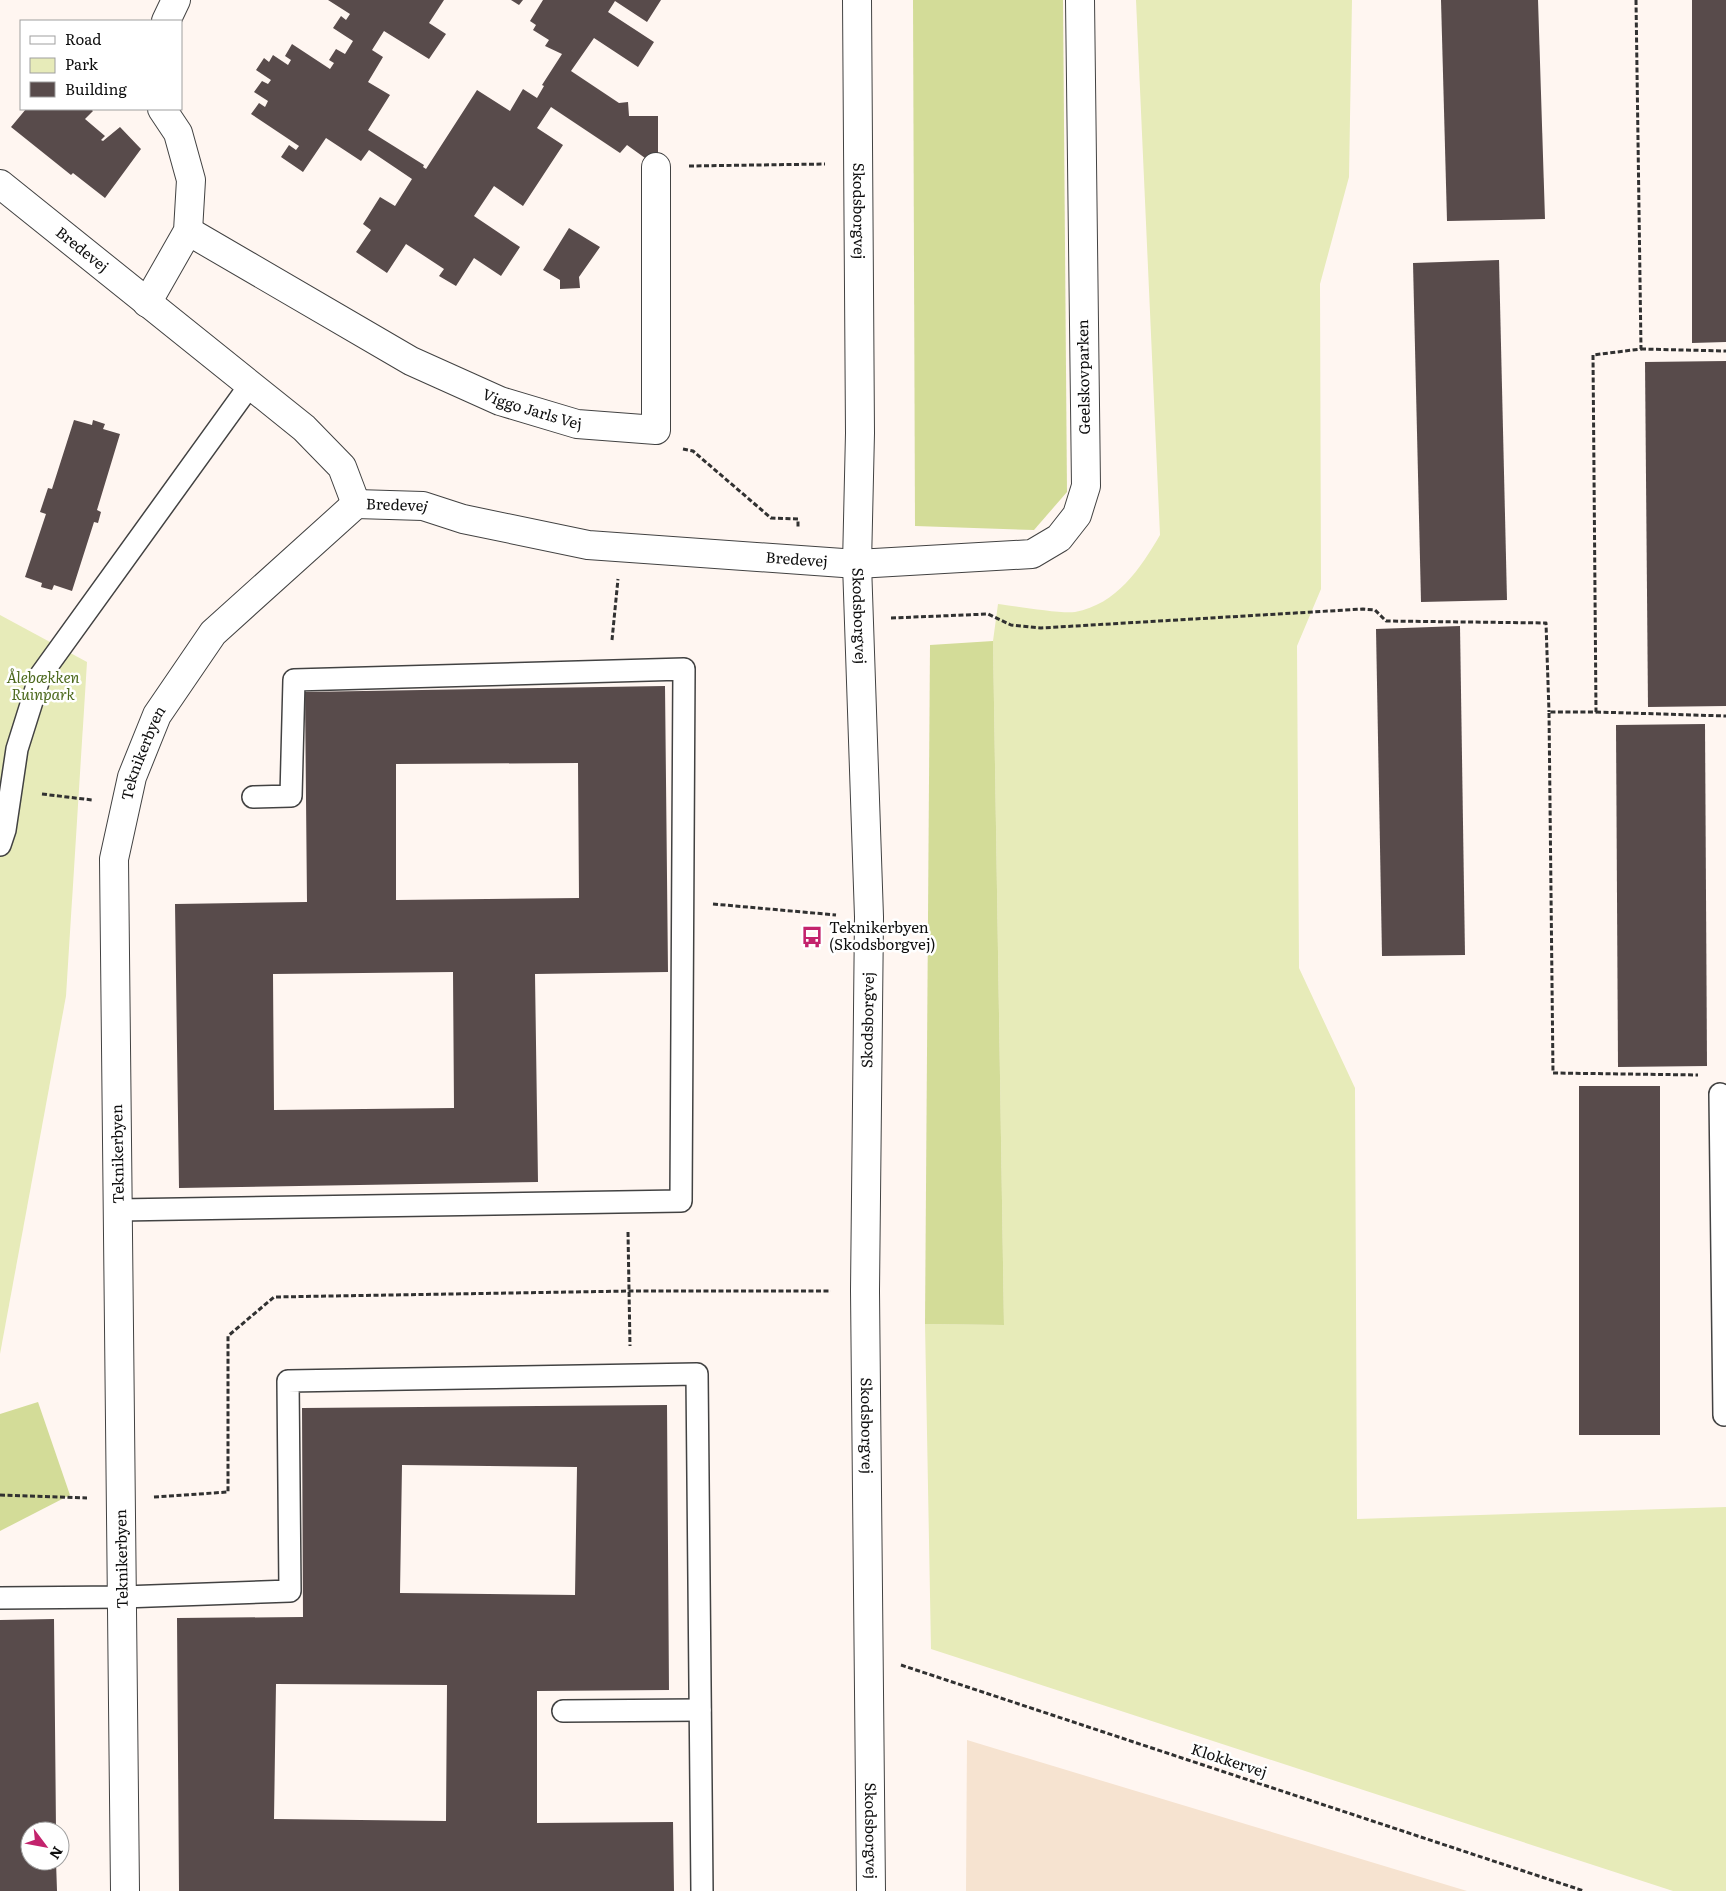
<svg xmlns="http://www.w3.org/2000/svg" width="1726" height="1891" viewBox="0 0 1726 1891" font-family="Literata,serif">
	<rect width="100%" height="100%" fill="#fff6f1"/>
	<path fill="#f6e3d0" d="M 967,1740 L 1467,1891 L 966,1891 Z"/>
	<g fill="#e7ebb9">
		<path d="M 1136,0 L 1352,0 L 1349,177 L 1320,284 L 1321,589 L 1297,646 L 1299,968 L 1355,1088 L 1357,1519 L 1726,1507 L 1726,1891 L 1673,1891 L 931,1649 L 925,1324 L 1004,1325 L 993,641 L 998,604 C 1015,606 1061,614 1075,612 C 1117,604 1140,569 1160,535 Z"/>
		<path d="M 0,615 L 87,662 L 66,996 L 0,1354 Z"/>
	</g>
	<g fill="#d3dc98">
		<path d="M 913,0 L 1063,0 L 1067,492 L 1034,530 L 915,526 Z"/>
		<path d="M 993,641 L 1004,1325 L 925,1324 L 930,645 Z"/>
		<path d="M 38,1402 L 70,1495 L 0,1531 L 0,1414 Z"/>
	</g>
	<g fill="#584b4b" fill-rule="evenodd">
		<path d="M 328,0 L 444,0 L 429,23 L 446,34 L 429,59 L 384,31 L 372,50 L 383,57 L 368,82 L 390,95 L 368,130 L 424,165 L 423,167 L 426,169 L 477,90 L 510,111 L 523,89 L 537,98 L 544,86 L 542,85 L 562,54 L 545,46 L 549,40 L 533,30 L 536,25 L 530,21 L 543,0 L 661,0 L 647,22 L 615,1 L 608,12 L 654,42 L 638,67 L 594,38 L 571,71 L 619,103 L 628,102 L 629,116 L 658,116 L 658,158 L 645,158 L 627,145 L 620,153 L 551,107 L 537,128 L 563,145 L 523,206 L 494,186 L 474,216 L 520,247 L 501,276 L 474,258 L 456,286 L 439,276 L 444,269 L 406,244 L 387,273 L 356,252 L 371,230 L 363,224 L 380,197 L 395,206 L 412,179 L 369,150 L 361,161 L 326,138 L 303,172 L 281,157 L 289,145 L 296,150 L 299,146 L 251,114 L 259,103 L 265,107 L 268,101 L 254,92 L 262,81 L 268,84 L 271,80 L 256,70 L 264,58 L 269,62 L 273,55 L 288,65 L 291,60 L 285,56 L 292,44 L 330,69 L 334,63 L 329,60 L 336,49 L 345,54 L 353,41 L 333,28 L 341,16 L 346,20 L 350,14 Z"/>
		<path d="M 511,0 L 523,0 L 519,5 Z"/>
		<path d="M 1441,0 L 1538,0 L 1545,219 L 1447,221 Z"/>
		<path d="M 1692,0 L 1726,0 L 1726,342 L 1692,343 Z"/>
		<path d="M 26,109 L 91,109 L 93,111 L 85,119 L 105,136 L 101,140 L 103,141 L 120,127 L 141,149 L 105,198 L 73,173 L 71,175 L 11,127 Z"/>
		<path d="M 569,228 L 600,247 L 579,277 L 580,288 L 560,289 L 560,280 L 543,270 Z"/>
		<path d="M 1499,260 L 1507,600 L 1421,602 L 1413,263 Z"/>
		<path d="M 1726,361 L 1726,706 L 1648,707 L 1645,362 Z"/>
		<path d="M 74,420 L 92,425 L 93,420 L 105,424 L 103,429 L 120,434 L 97,510 L 101,512 L 98,523 L 94,522 L 72,591 L 54,585 L 52,590 L 41,587 L 42,583 L 25,577 L 46,514 L 40,512 L 48,488 L 52,489 Z"/>
		<path d="M 1460,626 L 1465,955 L 1382,956 L 1376,629 Z"/>
		<path d="M 665,686 L 668,972 L 535,974 L 538,1182 L 179,1188 L 175,904 L 307,902 L 305,692 ZM 578,763 L 579,898 L 396,900 L 396,764 ZM 453,972 L 454,1108 L 274,1110 L 273,974 Z"/>
		<path d="M 1705,724 L 1707,1066 L 1618,1067 L 1616,725 Z"/>
		<rect x="1579" y="1086" width="81" height="349"/>
		<path d="M 667,1405 L 669,1690 L 537,1691 L 537,1823 L 673,1822 L 674,1891 L 179,1891 L 177,1618 L 303,1617 L 302,1408 ZM 402,1465 L 577,1467 L 575,1595 L 400,1593 ZM 276,1684 L 447,1685 L 446,1821 L 274,1819 Z"/>
		<path d="M 54,1619 L 56,1831 L 30,1831 L 30,1861 L 56,1861 L 57,1891 L 0,1891 L 0,1620 Z"/>
	</g>
	<g fill="none" stroke-linecap="round" stroke-linejoin="round">
		<g stroke="#424242" stroke-width="24">
			<g id="service">
				<path d="M 0,845 L 5,830 L 17,749 L 40,676 L 250,385"/>
				<path d="M 1720,1094 L 1724,1415"/>
				<path d="M 119,1210 L 681,1201 L 684,669 L 294,680 L 291,796 L 253,797"/>
				<path d="M 0,1598 L 123,1597 L 290,1591 L 288,1381 L 697,1374 L 702,1891"/>
				<path d="M 563,1711 L 700,1710"/>
			</g>
		</g>
		<g stroke="#424242" stroke-width="30">
			<g id="minor">
				<path d="M 166,21 L 176,0"/>
				<path id="s1" d="M 0,184 L 304,428 L 342,467 L 356,504"/>
				<path id="s2" d="M 188,231 L 411,361 L 500,401 L 577,424 L 656,430 L 656,167"/>
				<path d="M 147,303 L 188,231 L 191,180 L 178,133 L 162,109"/>
				<path id="s3" d="M 356,504 L 423,506 L 463,519 L 588,545 L 857,564 L 1032,554 L 1059,538 L 1077,515 L 1086,486 L 1080,0"/>
				<path id="s4" d="M 125,1891 L 114,859 L 132,777 L 157,715 L 213,633 L 356,504"/>
			</g>
		</g>
		<g stroke="#424242" stroke-width="30">
			<g id="tertiary">
				<path id="s5" d="M 857,0 L 860,433 L 857,564 L 869,917 L 865,1291 L 871,1891"/>
			</g>
		</g>
		<g stroke="#313131" stroke-width="3" stroke-dasharray="5 2.5" stroke-linecap="butt">
			<path d="M 1636,0 L 1641,349 L 1593,355 L 1596,712 L 1549,712 L 1553,1073 L 1698,1075"/>
			<path d="M 689,166 L 825,164"/>
			<path d="M 1641,349 L 1726,351"/>
			<path d="M 683,449 L 693,451 L 771,518 L 798,519 L 798,527"/>
			<path d="M 891,618 L 988,614 L 1011,625 L 1041,628 L 1363,609 L 1375,610 L 1386,621 L 1546,623 L 1549,712"/>
			<path d="M 612,640 L 618,579"/>
			<path d="M 1596,712 L 1726,716"/>
			<path d="M 42,794 L 92,800"/>
			<path d="M 713,904 L 836,915"/>
			<path d="M 628,1232 L 630,1346"/>
			<path d="M 0,1495 L 87,1498"/>
			<path d="M 154,1497 L 228,1492 L 228,1336 L 274,1297 L 629,1291 L 831,1291"/>
			<path d="M 901,1665 L 1584,1891"/>
		</g>
		<use href="#service" stroke="#fff" stroke-width="21"/>
		<use href="#minor" stroke="#fff" stroke-width="28"/>
		<use href="#tertiary" stroke="#fff" stroke-width="28"/>
	</g>
	<defs>
		<g id="bus-bare" transform="scale(1.725)"><path d="M-5-6H5V4H4V6H2V4H-2V6H-4V4H-5ZM-3.5-4V0h7V-4ZM-3.5 1.2v1.5H-2V1.2ZM2 1.2v1.5H3.5V1.2Z" fill="#c3236d" stroke="#fff" stroke-width="2.5" paint-order="stroke"/></g>
	</defs>
	<g fill-rule="evenodd">
		<use href="#bus-bare" x="812" y="937"/>
	</g>
	<g text-anchor="middle" stroke-width="5" stroke-linejoin="round" paint-order="stroke">
		<g font-size="15" fill="#0f0f0f" stroke="#fff">
			<text dy="5" stroke="none"><textPath href="#s5" startOffset="211">Skodsborgvej</textPath></text>
			<text dy="5" stroke="none"><textPath href="#s1" startOffset="105">Bredevej</textPath></text>
			<text transform="translate(1084 377) rotate(-91)" y="5">Geelskovparken</text>
			<text dy="5" stroke="none"><textPath href="#s2" startOffset="389">Viggo Jarls Vej</textPath></text>
			<text dy="5" stroke="none"><textPath href="#s3" startOffset="41">Bredevej</textPath></text>
			<text dy="5" stroke="none"><textPath href="#s3" startOffset="446">Bredevej</textPath></text>
			<text dy="5" stroke="none"><textPath href="#s5" startOffset="616">Skodsborgvej</textPath></text>
			<text dy="5" stroke="none"><textPath href="#s4" startOffset="1142">Teknikerbyen</textPath></text>
			<text transform="translate(868 1020) rotate(-89)" y="5">Skodsborgvej</text>
			<text transform="translate(118 1154) rotate(-91)" y="5">Teknikerbyen</text>
			<text dy="5" stroke="none"><textPath href="#s5" startOffset="1426">Skodsborgvej</textPath></text>
			<text transform="translate(122 1559) rotate(-91)" y="5">Teknikerbyen</text>
			<text transform="translate(1229 1761) rotate(18)" y="5">Klokkervej</text>
			<text dy="5" stroke="none"><textPath href="#s5" startOffset="1831">Skodsborgvej</textPath></text>
		</g>
		<g font-size="15" font-style="italic" fill="#4c691d" stroke="#fff">
			<text x="43" y="683">Ålebækken<tspan x="43" dy="17">Ruinpark</tspan></text>
		</g>
		<g font-size="15" fill="#0f0f0f" stroke="#fff" text-anchor="start">
			<text x="829" y="933">Teknikerbyen<tspan x="829" dy="17">(Skodsborgvej)</tspan></text>
		</g>
	</g>
	<rect x="20" y="20" width="162" height="90" fill="#ffffff" stroke="#9f9f9f"/>
	<rect x="30" y="36" width="25" height="8" fill="#ffffff" stroke="#9f9f9f"/>
	<text x="65" y="45" font-size="15" fill="#0f0f0f">Road</text>
	<rect x="30" y="58" width="25" height="15" fill="#e7ebb9" stroke="#9f9f9f"/>
	<text x="65" y="70" font-size="15" fill="#0f0f0f">Park</text>
	<rect x="30" y="82" width="25" height="15" fill="#584b4b" stroke="#9f9f9f"/>
	<text x="65" y="95" font-size="15" fill="#0f0f0f">Building</text>
	<g transform="translate(45 1846) rotate(122)"><circle r="24" fill="#ffffff" stroke="#9f9f9f"/>
	<path d="M0-4L9 19L0 12L-9 19Z" fill="#c3236d"/>
	<text y="-8" font-size="14" font-weight="bold" text-anchor="middle" fill="#0f0f0f">N</text>
	</g>
</svg>
